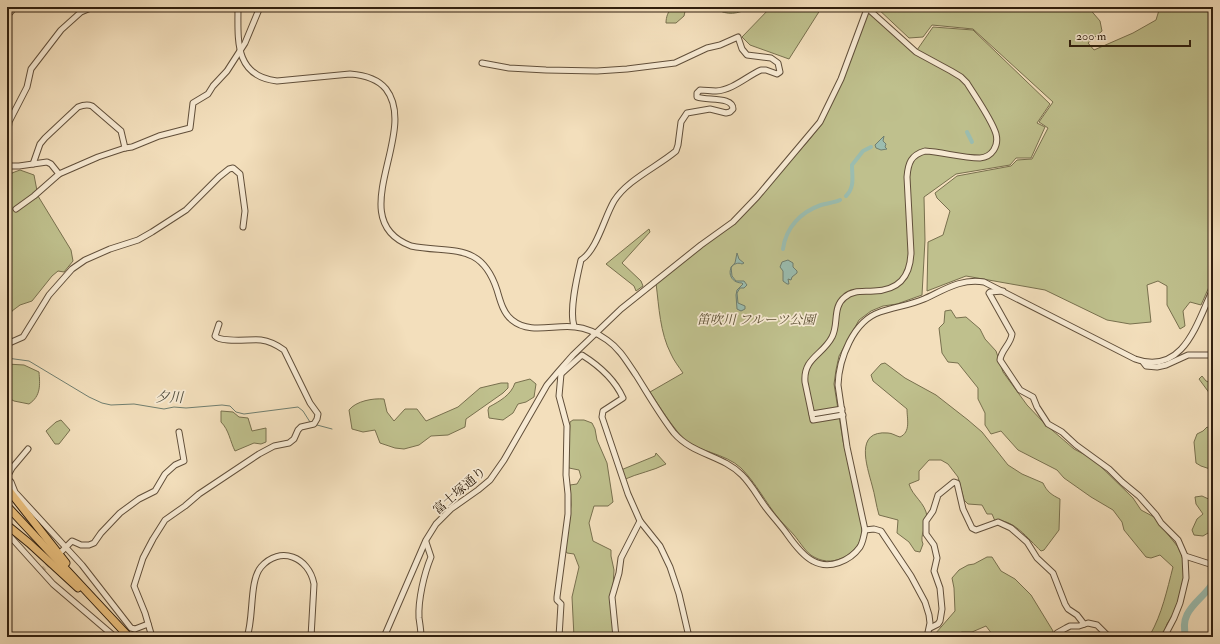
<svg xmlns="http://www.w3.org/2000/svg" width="1220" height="644" viewBox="0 0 1220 644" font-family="'IM FELL Double Pica','Noto Serif JP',serif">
	<rect width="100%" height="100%" fill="#f3dfbc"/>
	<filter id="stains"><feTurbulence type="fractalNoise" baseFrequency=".005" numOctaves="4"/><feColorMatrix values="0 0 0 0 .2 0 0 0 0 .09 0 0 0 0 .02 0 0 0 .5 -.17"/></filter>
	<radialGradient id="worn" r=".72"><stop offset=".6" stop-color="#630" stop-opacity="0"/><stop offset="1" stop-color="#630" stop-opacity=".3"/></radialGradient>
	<g fill="#bfc08d" stroke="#78704e">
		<path d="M 673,7 L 686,7 L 684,16 L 676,23 L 666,23 C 666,17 668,11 673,7 Z"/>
		<path d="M 719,7 L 752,7 C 741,12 732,16 720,11 Z"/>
		<path d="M 771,7 L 822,7 L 789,59 L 750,45 L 742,37 Z"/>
		<path d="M 876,7 L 1088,7 L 1100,21 L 1102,31 L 1088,43 L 1094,50 L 1133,33 L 1156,20 L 1160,7 L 1213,7 L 1213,175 L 1210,185 L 1213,200 L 1213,278 L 1201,305 L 1190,302 L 1183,311 L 1185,326 L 1180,329 L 1167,305 L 1167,286 L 1158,281 L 1147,285 L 1151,322 L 1130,324 L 1107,320 L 1045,290 L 966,276 L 927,291 L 928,242 L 943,235 L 950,211 L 937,198 L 935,193 L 957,176 L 1011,166 L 1017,160 L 1032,159 L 1048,128 L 1039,122 L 1053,102 L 973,29 L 932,25 L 923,37 L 909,38 Z"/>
		<path d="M 867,11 L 917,50 L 933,27 L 973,30 L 1050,104 L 1037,123 L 1045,127 L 1031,158 L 1016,158 L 1010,165 L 956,174 L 924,197 L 925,240 L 922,295 L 897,304 L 883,306 L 871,311 L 859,320 L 839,356 L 836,370 L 834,384 L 843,441 L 862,525 C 862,541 859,547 846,556 C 836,562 825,563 814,557 C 806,553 800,542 794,535 C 789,529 784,525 779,519 C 766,503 756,483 741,468 C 725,453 698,452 684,439 C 673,428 659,406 650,392 L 683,373 C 679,367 674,361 671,354 C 660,333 659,307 656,283 L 712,240 L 729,228 L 747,211 L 809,140 L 821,125 Z"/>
		<path d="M 20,170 L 34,175 L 38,196 L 71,250 L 73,261 L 64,272 L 58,271 L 52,276 L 32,301 L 20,305 L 12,311 L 9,319 L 7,320 L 7,193 L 8,193 L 8,182 L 12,173 Z"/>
		<path d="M 649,229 L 650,232 L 622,263 L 641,281 L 643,286 L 636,291 L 634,286 L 606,264 Z"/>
		<path d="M 951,310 L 956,318 L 966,317 L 980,329 L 985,339 L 996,351 L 1003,372 L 1027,405 L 1045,424 L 1074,449 L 1093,459 L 1133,498 L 1141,510 L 1154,517 L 1178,547 L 1183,558 L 1184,576 L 1178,602 L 1174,613 L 1167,624 L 1164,634 L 1161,637 L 1141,637 L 1150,635 C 1162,614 1167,590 1173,567 L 1160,555 L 1151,558 L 1146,557 L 1124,530 L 1122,522 L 1113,510 L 1091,497 L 1064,478 L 1057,470 L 1018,450 L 1001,431 L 991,434 L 985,425 L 985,413 L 978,399 L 978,388 L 958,363 L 948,362 L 942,353 L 939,328 L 944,323 L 945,311 Z"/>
		<path d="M 885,363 L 905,378 L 936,395 L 968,420 L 982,432 L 1008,465 L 1022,474 L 1043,483 C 1047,492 1052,495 1060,499 L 1059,530 L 1044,550 L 1041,551 C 1028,539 1013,518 995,521 L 992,514 L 987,514 L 982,505 L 968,504 L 964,500 L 958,477 L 948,464 L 941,460 L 929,460 L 919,471 L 919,480 L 909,484 C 912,496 926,503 927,517 C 927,526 919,536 923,544 L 920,552 L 915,551 L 909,542 L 897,533 L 898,520 L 879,515 C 876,505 875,495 872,485 C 867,466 854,430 888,433 C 892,433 896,436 900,437 C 911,432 907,419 907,409 L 873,381 L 871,375 L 881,364 Z"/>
		<path d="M 7,364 L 24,365 L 39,372 C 40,385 41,396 29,404 L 14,401 L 7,397 Z"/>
		<path d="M 1202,376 L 1206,381 L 1213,384 L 1213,398 L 1199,379 Z"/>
		<path d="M 530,379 L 536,384 L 534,397 L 526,402 L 518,404 L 513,413 L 503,420 L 489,418 L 488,410 L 489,407 C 500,401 511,395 515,383 Z"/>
		<path d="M 501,383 L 508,383 L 508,388 L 503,393 L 466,419 L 465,427 L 448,435 L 431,436 L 419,445 L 404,449 L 395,448 L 380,443 L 375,430 L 363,432 L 352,429 L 349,410 C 356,401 373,398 384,399 L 387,412 L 394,421 L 405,409 L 417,409 L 426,421 L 458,407 L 480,388 Z"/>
		<path d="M 221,411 L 233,412 L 239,417 L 248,418 L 252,431 L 266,428 L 266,442 L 261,444 L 254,443 L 235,451 C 230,441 229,430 221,422 Z"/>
		<path d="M 61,420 L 70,430 L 59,444 L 55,444 L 46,431 L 56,422 Z"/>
		<path d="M 573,420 L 584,420 L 592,423 L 595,429 L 597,440 L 607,463 L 613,502 L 608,506 L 594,506 L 589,523 L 593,541 L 611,550 L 611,556 L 614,570 L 613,588 L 616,637 L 574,637 L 572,597 L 579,567 L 574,554 L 567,553 L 565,550 L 571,505 L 570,485 L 577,484 L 581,477 L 579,470 L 569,468 L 568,461 L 570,422 Z"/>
		<path d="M 1207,427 L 1213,430 L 1213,470 L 1201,466 L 1196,463 L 1194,442 L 1197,434 L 1203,431 Z"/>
		<path d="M 656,453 L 666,464 C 653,471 638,473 623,480 L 621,470 L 655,456 Z"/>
		<path d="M 1202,496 L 1213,501 L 1213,530 L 1203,536 L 1194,535 L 1192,530 L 1197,519 L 1203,514 L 1196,504 L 1195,497 Z"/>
		<path d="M 987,557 L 992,557 L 1001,571 L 1015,579 L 1031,595 L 1053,631 L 1051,637 L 998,637 L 992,634 L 986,626 L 972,632 L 962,632 L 949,637 L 939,637 L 935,634 L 955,611 L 954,588 L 952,578 L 959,570 L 968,565 L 974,564 Z"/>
	</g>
	<g fill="#9bbdb0" stroke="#707e6f">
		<path d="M 884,136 L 883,141 L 886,144 L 885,147 L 887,149 L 881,150 L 876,148 L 875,145 Z"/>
		<path d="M 737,253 L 739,259 L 744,263 L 742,264 C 738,262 734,264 731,267 L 732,276 L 736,281 L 744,281 L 747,285 L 744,288 L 740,288 L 737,293 L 738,303 L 745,306 L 745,309 L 741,311 L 737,309 L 736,295 L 737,290 L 743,284 L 742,283 C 730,283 726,270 735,263 Z"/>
		<path d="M 788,260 L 793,263 L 793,267 L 797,271 L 797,273 L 792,277 L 791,280 L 788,279 L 789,284 L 787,284 L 783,281 L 783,271 L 780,267 L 782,262 Z"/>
	</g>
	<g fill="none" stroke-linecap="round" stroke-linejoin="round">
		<g stroke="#707e6f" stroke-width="1">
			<path d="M 7,358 L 29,361 L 89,397 L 102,403 L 111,405 L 134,404 L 164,409 L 174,407 L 186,408 L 222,405 L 230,406 L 236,412 L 244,414 L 298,407 L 303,411 L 310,422"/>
			<path d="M 317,425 L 332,429"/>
		</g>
		<g stroke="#9bbdb0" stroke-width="4">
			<path d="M 967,132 L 972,142"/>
			<path d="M 846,196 C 855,187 852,177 852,165 L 863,151 L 871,147"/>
			<path d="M 783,249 C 786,227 801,212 821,205 C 827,203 834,203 840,200"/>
		</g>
		<path stroke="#9bbdb0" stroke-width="7" d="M 1186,637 C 1178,610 1201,602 1213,583"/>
		<path stroke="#ccb999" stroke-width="5" stroke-dasharray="5 2.5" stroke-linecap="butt" d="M 41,571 L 52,561"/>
		<g stroke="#614f3a" stroke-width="7">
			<g id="minor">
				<path d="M 238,7 C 238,40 234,76 277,81 L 350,74 C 364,75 377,78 386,89 C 420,133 341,220 411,246 C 451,254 481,241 497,290 C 500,300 503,313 512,320 C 530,335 555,324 575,327 C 587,328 597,333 607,340 C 620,349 627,362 636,375 C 648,394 660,415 674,433 C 693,455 722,455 742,475 C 751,484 757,495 764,505 C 771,515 780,524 787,534 C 794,544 803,556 813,561 C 829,570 850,561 860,547 C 863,542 864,536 865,530 L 847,447 L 838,385 C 839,359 853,321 880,312 C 894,307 910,305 924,299 C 944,290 961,278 984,282 L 1135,359 C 1184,376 1197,322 1213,289"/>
				<path d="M 7,16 L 15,7"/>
				<path d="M 482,63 L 509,68 L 546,70 L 597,71 L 627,69 L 675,63 L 707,48 L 720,45 L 738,37 L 742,49 L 747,55 L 771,58 L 778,63 L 780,72 L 777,74 L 766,70 L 761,70 C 747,76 733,90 716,91 C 711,91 705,90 700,90 L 697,93 L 697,97 C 707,101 733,96 733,109 L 730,112 L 726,113 L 710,109 L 687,113 L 681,122 L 678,145 L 676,151 C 657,167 627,180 614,201 C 604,218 597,250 581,260 C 577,277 569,310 574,326"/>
				<path d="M 7,140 L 9,122 L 27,87 L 31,69 L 61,30 L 81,12 L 93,7"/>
				<path d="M 33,164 L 40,144 L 45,138 L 78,107 C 83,105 87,104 92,106 L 121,131 L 125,148"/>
				<path d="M 7,166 L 19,166 L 47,162 L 51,164 L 59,174 L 98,157 L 125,148 L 132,147 L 159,136 L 190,128 L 193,103 L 208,94 L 213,86 L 227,71 L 245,43 L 260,7"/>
				<path d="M 16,209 L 34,196 L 59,174"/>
				<path d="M 1003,291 L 990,292 L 989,293 L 1012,334 C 1011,344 1001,350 1000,360 L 1020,390 L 1033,397 L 1037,407 L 1048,424 L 1062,432 L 1076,445 L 1109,469 L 1122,482 L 1139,496 L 1156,515 L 1161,523 L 1178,540 L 1185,556 L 1186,578 L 1180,603 L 1174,618 L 1164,637"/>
				<path d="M 7,344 L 23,337 L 49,295 L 72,269 L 85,260 L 110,249 L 138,240 L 152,232 L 186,210 L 219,177 L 229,169 L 233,168 L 240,174 L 245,211 L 243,227"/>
				<path d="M 1143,362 L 1146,366 L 1157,367 L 1166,365 L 1188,355 L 1213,355"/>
				<path d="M 561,374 L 582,355 C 598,365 615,380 623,398 L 603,411 L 602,417 L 628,494 L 640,521 L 660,546 L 670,567 L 679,594 L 689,637"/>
				<path d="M 812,414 L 842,409"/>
				<path d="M 843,415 L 813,420 L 805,382 C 803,358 823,355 832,337 C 839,324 832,307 845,297 C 853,290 863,292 874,291 C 899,290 910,277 911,253 L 907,177 C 908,163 911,155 925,151 C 943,152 961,158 980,158 C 992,157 999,146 996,134 C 992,120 975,96 967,83 L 961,77 L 951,71 L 916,52 L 866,7"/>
				<path d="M 7,477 L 12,468 L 28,449"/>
				<path d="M 7,478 L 11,482 L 15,492 L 82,565 L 131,628 L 135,629 L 148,624"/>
				<path d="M 865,530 L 874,529 L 881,531 L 911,576 L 925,602 L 929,615 L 930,623 L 927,637"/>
				<path d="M 7,533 L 53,584 L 115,637"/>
				<path d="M 61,552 L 72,541 L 81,545 L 89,545 L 94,543 L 101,533 L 120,513 L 139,499 L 155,491 L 165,474 L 175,465 L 184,461 L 179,432"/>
				<path d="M 1185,556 L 1213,565"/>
				<path d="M 930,628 L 938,624 L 940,621 L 942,609 L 940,588 L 934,571 L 937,558 L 934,545 L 926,534 L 926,521 L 933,511 L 938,495 L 954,482 L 957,483 L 963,509 L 972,528 L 976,530 L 998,522 L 1011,528 L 1027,542 L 1037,558 L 1053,573 L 1065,604 L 1068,609 L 1077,615 L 1084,624"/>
				<path d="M 152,637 L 145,613 L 134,586 L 143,558 L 153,539 L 165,520 L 185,506 L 199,494 L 259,454 L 274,446 L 289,443 L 294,439 L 298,430 L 301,427 L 314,424 L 317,419 L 318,414 L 310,403 L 284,350 C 277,345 269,341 261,340 C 250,339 221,343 215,336 L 219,324"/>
				<path d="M 247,637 C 254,618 249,581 261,567 C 280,545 309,557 314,584 L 311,637"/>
				<path d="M 384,637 L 426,540 L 436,524 L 451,509 L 478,490 L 490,480 L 504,460 L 547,385 L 558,372 L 573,355 L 621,309 L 701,245 L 733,222 L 757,197 L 820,122 L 841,79 L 867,9"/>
				<path d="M 421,637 C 421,630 420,625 419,618 C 418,600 424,574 431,557 L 426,542"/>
				<path d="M 559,637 L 561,604 L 557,600 L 557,597 L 568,514 L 568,494 L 566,475 L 567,426 L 559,396 L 561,374 L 559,372"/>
				<path d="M 616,637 L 612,597 L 619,573 L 621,558 L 640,521"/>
				<path d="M 1054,637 L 1057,633 L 1066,628 L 1070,626 L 1079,626 L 1088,623 L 1097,625 L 1109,637"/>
			</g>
		</g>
		<g stroke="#301f0e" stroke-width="9">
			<g id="highway">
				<path d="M 7,488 L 66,563"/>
				<path d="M 7,506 L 129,637"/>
				<path d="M 7,525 L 29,543 L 78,588"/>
			</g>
		</g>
		<use href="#minor" stroke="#f7ead3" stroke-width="5"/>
		<use href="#highway" stroke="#eac07e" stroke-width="7"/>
	</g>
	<g text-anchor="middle" stroke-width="3.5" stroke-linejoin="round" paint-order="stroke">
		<g font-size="13" font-style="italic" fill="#5b4f34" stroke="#f7ead3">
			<text x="756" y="324">笛吹川 フルーツ公園</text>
		</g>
		<g font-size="13" fill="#301f0e" stroke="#f7ead3">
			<text transform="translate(459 490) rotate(-41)" y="5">富士塚通り</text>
		</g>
		<g font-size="14" font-style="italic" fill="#504e3f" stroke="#f7ead3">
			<text transform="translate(169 397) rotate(1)" y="5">夕川</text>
		</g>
	</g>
	<rect width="1220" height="644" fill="none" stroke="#f3dfbc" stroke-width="24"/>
	<rect x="8" y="8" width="1204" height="628" fill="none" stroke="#301f0e" stroke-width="2"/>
	<rect x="12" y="12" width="1196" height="620" fill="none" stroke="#301f0e"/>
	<path d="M1070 40v6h120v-6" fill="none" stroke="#301f0e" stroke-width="2"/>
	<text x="1076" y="40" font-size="12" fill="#301f0e" stroke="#f7ead3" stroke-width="3" paint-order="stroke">200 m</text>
	<rect width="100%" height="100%" filter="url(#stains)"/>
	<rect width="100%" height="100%" fill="url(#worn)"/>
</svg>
